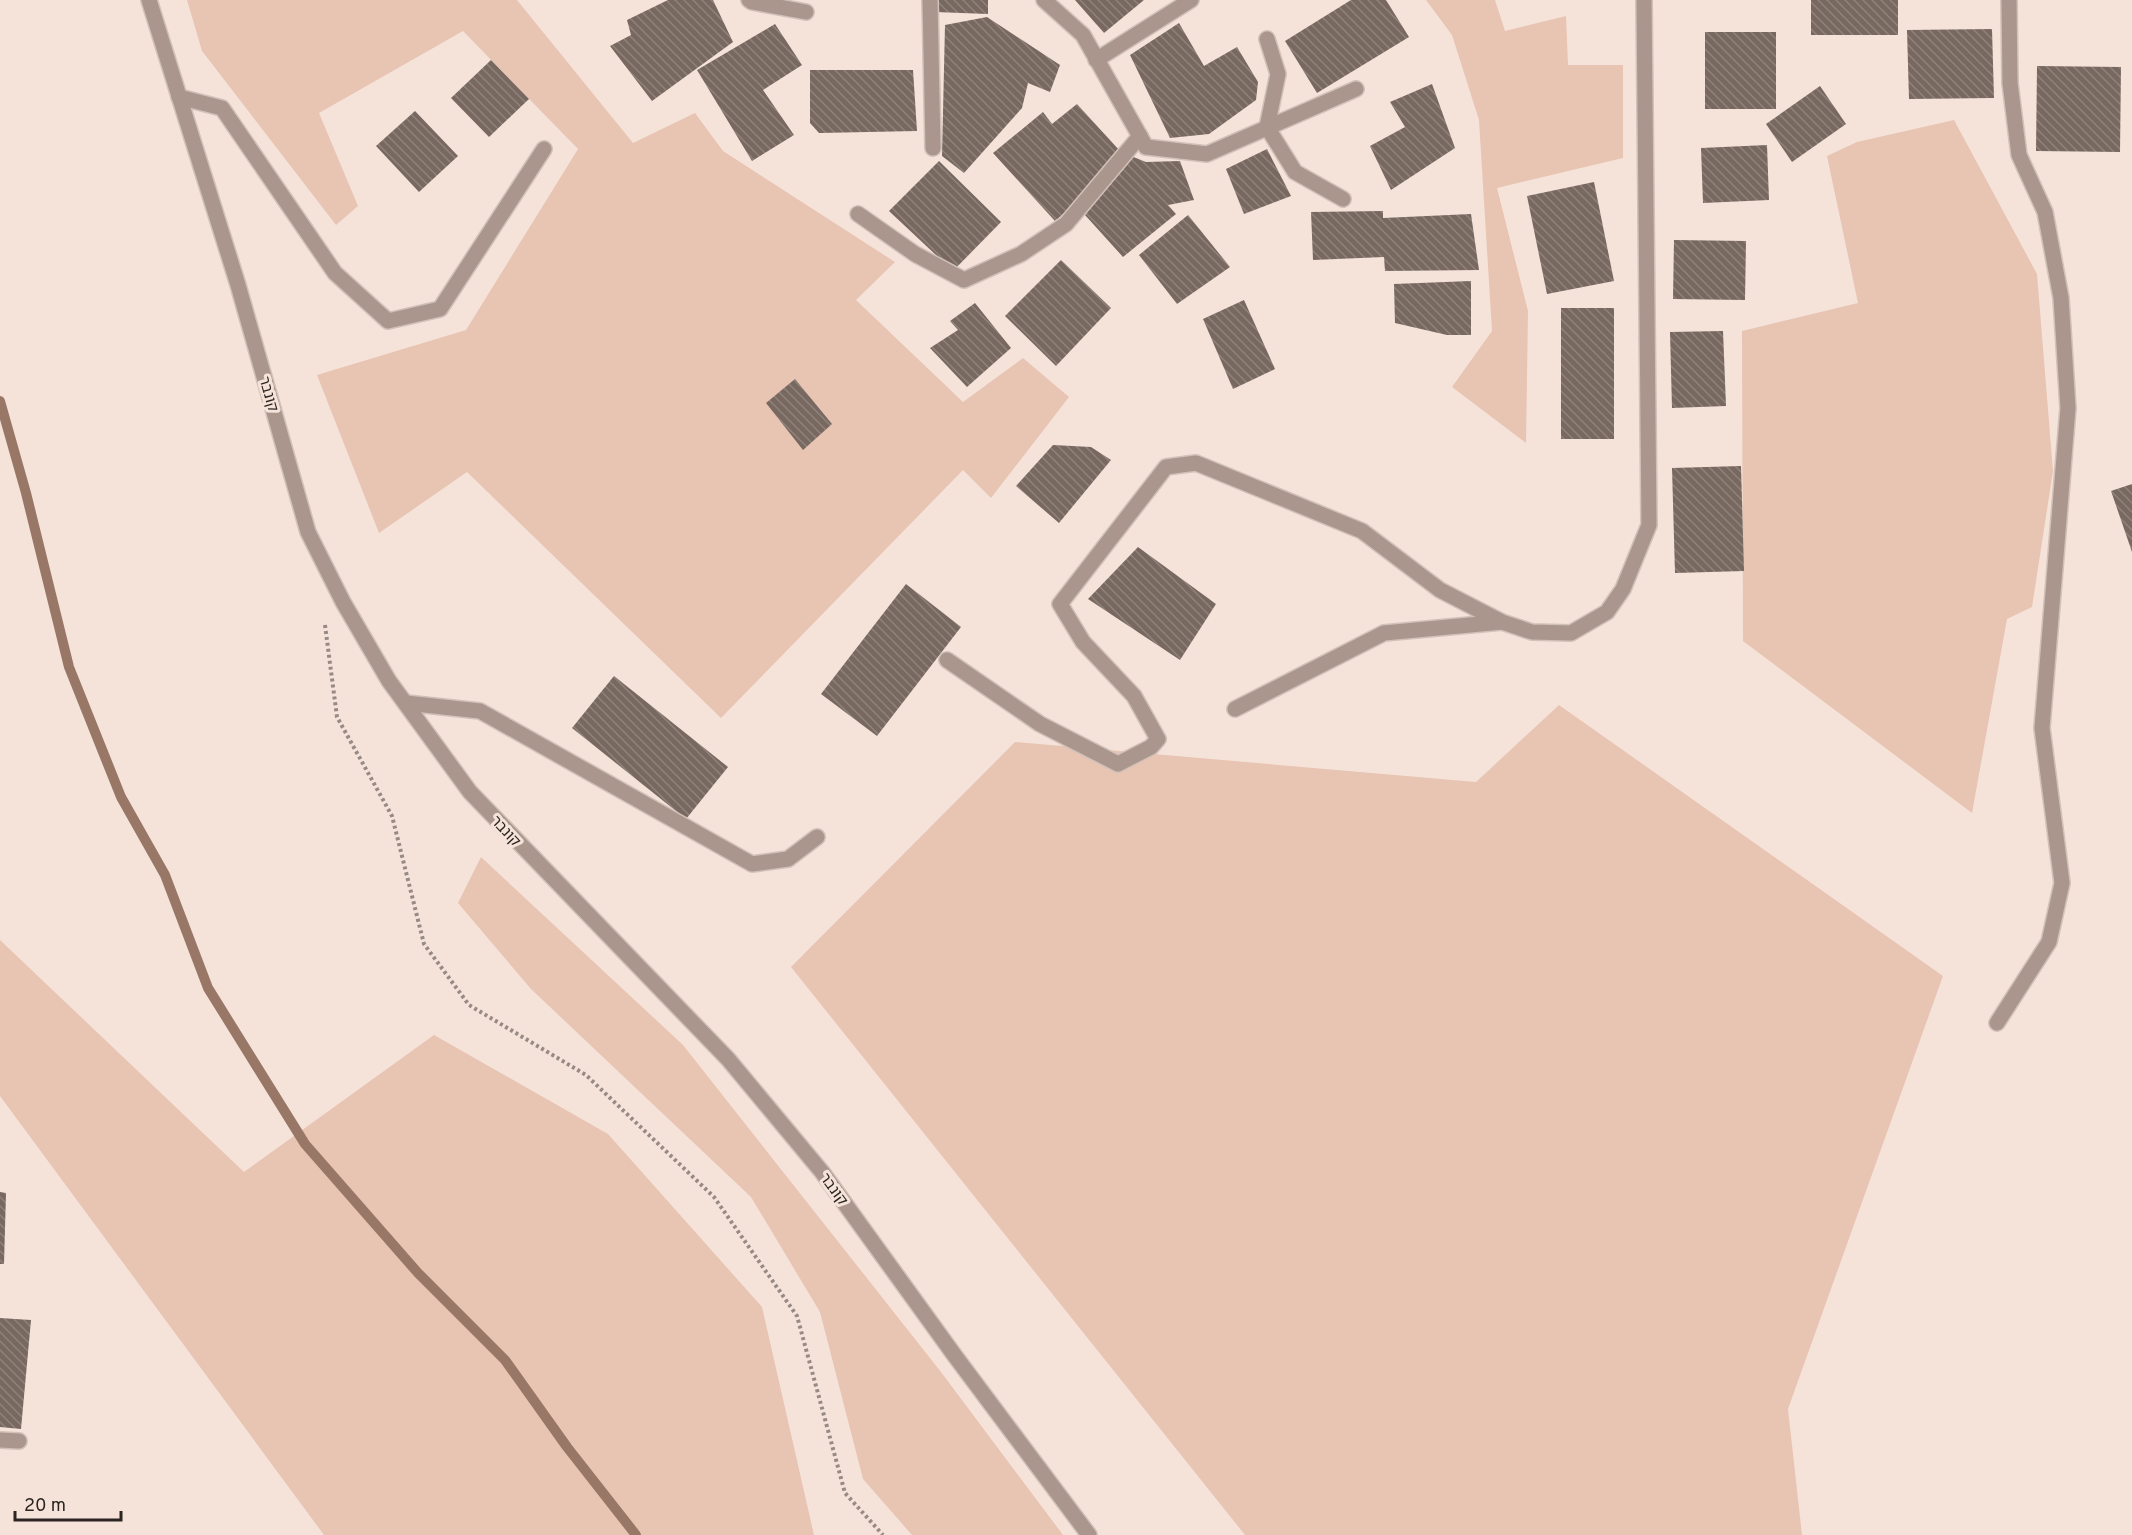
<svg xmlns="http://www.w3.org/2000/svg" width="2132" height="1535" viewBox="0 0 2132 1535" font-family="Overpass,'Noto Sans Hebrew',sans-serif">
	<defs>
		<pattern id="building-back-hatch" width="6" height="6" patternUnits="userSpaceOnUse" patternTransform="scale(1.5)"><rect width="6" height="6" fill="#786860"/><path d="M-1 5l2 2M0 0l6 6M5-1l2 2" fill="none" stroke="#8d827c"/></pattern>
	</defs>
	<rect width="100%" height="100%" fill="#f5e3da"/>
	<g fill="#e8c4b3">
		<path d="M 187,0 L 517,0 L 633,143 L 695,113 L 723,151 L 895,262 L 856,300 L 963,402 L 1023,358 L 1069,397 L 991,498 L 963,470 L 721,718 L 467,472 L 379,533 L 317,375 L 466,330 L 578,149 L 463,31 L 319,113 L 358,206 L 336,225 L 202,51 Z"/>
		<path d="M 1426,0 L 1495,0 L 1505,31 L 1566,16 L 1568,65 L 1623,65 L 1623,158 L 1497,188 L 1528,311 L 1526,443 L 1452,387 L 1492,331 L 1479,120 L 1452,35 Z"/>
		<path d="M 1954,120 L 2037,274 L 2053,471 L 2032,607 L 2007,619 L 1972,813 L 1743,641 L 1742,331 L 1858,303 L 1827,156 L 1857,142 Z"/>
		<path d="M 1559,705 L 1943,976 L 1788,1409 L 1802,1535 L 1245,1535 L 791,967 L 1015,742 L 1476,782 Z"/>
		<path d="M 481,857 L 683,1045 L 941,1372 L 1063,1535 L 912,1535 L 863,1479 L 820,1312 L 751,1197 L 531,989 L 458,903 Z"/>
		<path d="M 0,940 L 244,1172 L 434,1035 L 608,1134 L 762,1307 L 814,1535 L 324,1535 L 0,1096 Z"/>
	</g>
	<g fill="none" stroke-linecap="round" stroke-linejoin="round">
		<path stroke="#987767" stroke-width="10" d="M 0,401 L 26,493 L 69,667 L 121,797 L 165,875 L 208,988 L 305,1144 L 418,1273 L 505,1360 L 567,1447 L 636,1535"/>
	</g>
	<g fill="url(#building-back-hatch)">
		<path d="M 668,0 L 713,0 L 733,42 L 652,101 L 610,46 L 631,35 L 627,20 Z"/>
		<path d="M 935,0 L 988,0 L 988,14 L 935,12 Z"/>
		<path d="M 1075,0 L 1144,0 L 1104,33 Z"/>
		<path d="M 1351,0 L 1386,0 L 1409,37 L 1317,93 L 1285,41 Z"/>
		<rect x="1811" y="0" width="87" height="35"/>
		<path d="M 987,17 L 1060,65 L 1050,92 L 1028,83 L 1022,108 L 964,173 L 942,156 L 945,25 Z"/>
		<path d="M 1179,23 L 1204,66 L 1237,47 L 1258,82 L 1256,100 L 1209,134 L 1170,138 L 1130,55 Z"/>
		<path d="M 775,24 L 802,65 L 763,90 L 794,135 L 752,161 L 697,70 Z"/>
		<path d="M 1992,29 L 1994,98 L 1909,99 L 1907,30 Z"/>
		<rect x="1705" y="32" width="71" height="77"/>
		<path d="M 491,60 L 529,99 L 489,137 L 451,98 Z"/>
		<path d="M 2037,66 L 2121,67 L 2120,152 L 2036,151 Z"/>
		<path d="M 810,70 L 913,70 L 917,131 L 819,133 L 810,123 Z"/>
		<path d="M 1432,84 L 1455,148 L 1391,190 L 1370,146 L 1405,127 L 1390,102 Z"/>
		<path d="M 1820,86 L 1846,124 L 1792,162 L 1766,124 Z"/>
		<path d="M 1077,104 L 1120,151 L 1075,204 L 1055,221 L 993,153 L 1043,112 L 1052,124 Z"/>
		<path d="M 415,111 L 458,156 L 419,192 L 376,146 Z"/>
		<path d="M 1767,145 L 1769,200 L 1703,203 L 1701,148 Z"/>
		<path d="M 1267,149 L 1291,196 L 1244,214 L 1226,169 Z"/>
		<path d="M 1131,156 L 1146,162 L 1180,161 L 1194,200 L 1168,205 L 1176,214 L 1123,257 L 1085,215 Z"/>
		<path d="M 939,161 L 1001,222 L 953,271 L 889,211 Z"/>
		<path d="M 1594,182 L 1614,281 L 1547,294 L 1527,196 Z"/>
		<path d="M 1383,211 L 1383,218 L 1471,214 L 1479,270 L 1385,271 L 1384,257 L 1313,260 L 1311,212 Z"/>
		<path d="M 1188,215 L 1230,267 L 1177,304 L 1139,255 Z"/>
		<path d="M 1674,240 L 1746,241 L 1745,300 L 1673,299 Z"/>
		<path d="M 1061,260 L 1111,308 L 1056,366 L 1005,316 Z"/>
		<path d="M 1471,281 L 1471,335 L 1447,335 L 1395,323 L 1394,284 Z"/>
		<path d="M 1244,300 L 1275,369 L 1233,389 L 1203,319 Z"/>
		<path d="M 975,303 L 1011,348 L 967,387 L 930,348 L 958,330 L 950,321 Z"/>
		<rect x="1561" y="308" width="53" height="131"/>
		<path d="M 1723,331 L 1726,406 L 1672,408 L 1670,332 Z"/>
		<path d="M 795,379 L 832,424 L 803,450 L 766,403 Z"/>
		<path d="M 1053,445 L 1091,447 L 1111,460 L 1059,523 L 1016,486 Z"/>
		<path d="M 1741,466 L 1744,571 L 1675,573 L 1672,468 Z"/>
		<path d="M 2132,484 L 2132,552 L 2111,491 Z"/>
		<path d="M 1138,547 L 1216,604 L 1180,660 L 1088,599 Z"/>
		<path d="M 906,584 L 961,627 L 877,736 L 821,694 Z"/>
		<path d="M 614,676 L 728,767 L 686,819 L 572,728 Z"/>
		<path d="M 0,1192 L 6,1193 L 4,1264 L 0,1264 Z"/>
		<path d="M 0,1318 L 31,1320 L 21,1429 L 0,1427 Z"/>
	</g>
	<g fill="none" stroke-linecap="round" stroke-linejoin="round">
		<g stroke="#d1c1b9" stroke-width="18">
			<path id="lane" d="M 1267,39 L 1278,74 L 1267,127 L 1295,172 L 1343,199"/>
		</g>
		<g stroke="#d1c1b9" stroke-width="18">
			<g id="street">
				<path d="M 149,0 L 238,285 L 308,532 L 343,602 L 389,681 L 470,792 L 728,1059 L 822,1172 L 955,1356 L 1089,1535"/>
				<path d="M 749,0 L 752,2 L 806,12"/>
				<path d="M 930,0 L 933,148"/>
				<path d="M 1044,0 L 1083,35 L 1146,147 L 1207,154 L 1356,89"/>
				<path d="M 1096,60 L 1191,0"/>
				<path d="M 179,97 L 222,108 L 335,273 L 388,321 L 440,309 L 544,149"/>
				<path d="M 858,214 L 915,254 L 964,280 L 1021,254 L 1066,224 L 1140,136"/>
				<path d="M 947,660 L 1040,724 L 1118,764 L 1151,747 L 1158,739 L 1134,696 L 1083,642 L 1060,604 L 1166,467 L 1196,463 L 1362,531 L 1440,590 L 1502,622 L 1532,632 L 1571,633 L 1607,612 L 1623,589 L 1649,525 L 1644,0"/>
				<path d="M 406,703 L 480,711 L 752,864 L 788,859 L 817,837"/>
				<path d="M 1235,709 L 1384,633 L 1502,622"/>
				<path d="M 1997,1023 L 2049,942 L 2062,883 L 2042,728 L 2068,408 L 2061,298 L 2045,212 L 2019,155 L 2010,83 L 2009,0"/>
				<path d="M 0,1440 L 19,1441"/>
			</g>
		</g>
		<path stroke="#978a84" stroke-width="4" stroke-dasharray="3 3" stroke-linecap="butt" d="M 325,625 L 337,717 L 392,816 L 424,944 L 469,1005 L 586,1075 L 714,1197 L 797,1316 L 845,1493 L 883,1535"/>
		<use href="#lane" stroke="#aa968c" stroke-width="15"/>
		<use href="#street" stroke="#aa968c" stroke-width="15"/>
	</g>
	<g text-anchor="middle" stroke-width="6" stroke-linejoin="round" paint-order="stroke">
		<g font-size="15" fill="#2b2421" stroke="#f5e3da">
			<text transform="translate(269 394) rotate(74)" y="5">קונבר</text>
			<text transform="translate(506 831) rotate(47)" y="5">קונבר</text>
			<text transform="translate(834 1189) rotate(54)" y="5">קונבר</text>
		</g>
	</g>
	<path d="M15 1511v9h106v-9" fill="none" stroke="#2b2421" stroke-width="3"/>
	<text x="24" y="1511" font-size="18" fill="#2b2421" stroke="#f5e3da" stroke-width="4.5" paint-order="stroke">20 m</text>
</svg>
